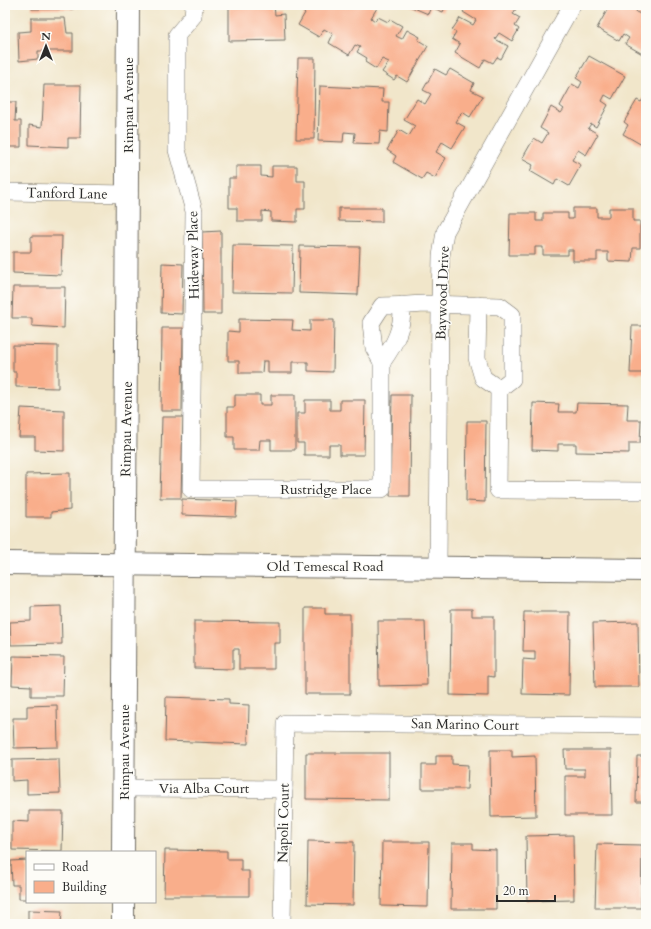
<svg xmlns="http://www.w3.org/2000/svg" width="651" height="929" viewBox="0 0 651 929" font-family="Cardo,serif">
	<rect width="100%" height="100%" fill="#fdfcf7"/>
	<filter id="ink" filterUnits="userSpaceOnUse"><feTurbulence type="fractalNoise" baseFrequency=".025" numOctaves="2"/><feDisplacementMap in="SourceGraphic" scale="8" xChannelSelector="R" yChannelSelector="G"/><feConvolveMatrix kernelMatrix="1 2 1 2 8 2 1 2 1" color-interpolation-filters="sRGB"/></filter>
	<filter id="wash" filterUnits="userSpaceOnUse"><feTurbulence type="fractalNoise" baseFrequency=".012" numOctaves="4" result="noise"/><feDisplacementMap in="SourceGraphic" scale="16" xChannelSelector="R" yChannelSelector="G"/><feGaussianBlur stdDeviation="0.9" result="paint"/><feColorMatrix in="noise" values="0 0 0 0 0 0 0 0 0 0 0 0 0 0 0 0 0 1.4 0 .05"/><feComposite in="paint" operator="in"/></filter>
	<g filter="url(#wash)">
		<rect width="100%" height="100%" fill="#f1e6ca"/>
		<g id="blocks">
			<g fill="#f9ae8b">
				<rect x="32" y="5" width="41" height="4"/>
				<path d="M 229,5 L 274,5 L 275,15 L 284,14 L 285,40 L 229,41 Z"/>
				<path d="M 302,5 L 371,5 L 377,8 L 371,18 L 375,21 L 378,17 L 388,22 L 390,19 L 402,26 L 396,36 L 402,39 L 407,30 L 420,37 L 418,40 L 428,46 L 407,82 L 397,76 L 394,80 L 382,72 L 389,62 L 382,59 L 376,69 L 365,62 L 367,58 L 357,52 L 360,47 L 355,45 L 349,55 L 329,43 L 333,34 L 324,29 L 319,37 L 298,25 L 305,13 L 299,10 Z"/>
				<path d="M 407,5 L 446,5 L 443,12 L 431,7 L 428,14 Z"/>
				<path d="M 467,5 L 518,5 L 513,14 L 520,18 L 515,26 L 519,29 L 512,41 L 499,33 L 495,39 L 508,46 L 501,59 L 497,57 L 493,63 L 485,59 L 480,68 L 455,53 L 460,44 L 452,39 L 456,32 L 452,30 L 460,18 L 473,25 L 476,20 L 463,12 Z"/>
				<path d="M 610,5 L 640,5 L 636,12 L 643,15 L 646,9 L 646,56 L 625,44 L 629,38 L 623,34 L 619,41 L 597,28 Z"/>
				<path d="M 31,18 L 65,18 L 67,33 L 73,33 L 73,51 L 38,51 L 38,59 L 19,61 L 18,32 L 31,31 Z"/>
				<path d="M 589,56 L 625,76 L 612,99 L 605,95 L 602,101 L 608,105 L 596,127 L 591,124 L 588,128 L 598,134 L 586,155 L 578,150 L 572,160 L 581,165 L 569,186 L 557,179 L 554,185 L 530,171 L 533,165 L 522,159 L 534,138 L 542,143 L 548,133 L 540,128 L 551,107 L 561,113 L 564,109 L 560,106 L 572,84 L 579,88 L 582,82 L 576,78 Z"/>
				<path d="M 298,58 L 315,58 L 314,139 L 296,139 Z"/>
				<path d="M 435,69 L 446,75 L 450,69 L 474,83 L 471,90 L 483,96 L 470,117 L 462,112 L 456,122 L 465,127 L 452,148 L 442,142 L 436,152 L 446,158 L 435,178 L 426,173 L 422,179 L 393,162 L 396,156 L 387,150 L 399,130 L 409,136 L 415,126 L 404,120 L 417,99 L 425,104 L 431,94 L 423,90 Z"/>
				<path d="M 44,85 L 81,85 L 80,138 L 68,138 L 68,147 L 29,145 L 29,125 L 42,127 Z"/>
				<path d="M 320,86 L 383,89 L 382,102 L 389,102 L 388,132 L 380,131 L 379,144 L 354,143 L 355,133 L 344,132 L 343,142 L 318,141 Z"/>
				<path d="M 646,95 L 646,138 L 642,145 L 623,134 L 628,125 L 624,122 L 637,100 L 641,102 Z"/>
				<path d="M 5,102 L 16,102 L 15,121 L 21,121 L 21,147 L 5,147 Z"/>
				<path d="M 236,166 L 261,166 L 261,176 L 272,177 L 272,166 L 297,166 L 297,181 L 305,181 L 305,209 L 297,209 L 297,222 L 271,221 L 271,212 L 262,211 L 262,221 L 237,221 L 237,208 L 229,208 L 229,178 L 236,178 Z"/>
				<path d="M 339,208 L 382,208 L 382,222 L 339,221 Z"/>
				<path d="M 573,208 L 597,208 L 597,217 L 609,217 L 609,208 L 633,208 L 633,221 L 640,221 L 640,248 L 633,248 L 632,262 L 608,261 L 608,252 L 597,252 L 597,261 L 573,261 L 573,250 L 568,250 L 568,255 L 543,255 L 543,247 L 535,247 L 535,255 L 509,255 L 510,213 L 536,213 L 536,221 L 543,221 L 543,213 L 568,213 L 568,219 L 573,219 Z"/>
				<path d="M 221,231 L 221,314 L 203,314 L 202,232 Z"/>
				<path d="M 31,236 L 62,236 L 61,275 L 13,273 L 13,252 L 31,252 Z"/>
				<path d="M 233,245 L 293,246 L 292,293 L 232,292 Z"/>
				<path d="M 300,246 L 360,247 L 358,295 L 299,293 Z"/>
				<path d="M 162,263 L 183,264 L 182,314 L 161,313 Z"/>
				<path d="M 13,287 L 65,287 L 64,328 L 32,326 L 32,318 L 12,318 Z"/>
				<path d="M 239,319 L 293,320 L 292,330 L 310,331 L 310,320 L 334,320 L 333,372 L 308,371 L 308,362 L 292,362 L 292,373 L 268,373 L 268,361 L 263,361 L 262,373 L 239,373 L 239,361 L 228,361 L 228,331 L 239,332 Z"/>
				<path d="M 632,326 L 646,326 L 646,373 L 630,373 Z"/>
				<path d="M 162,328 L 183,328 L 182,411 L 161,411 Z"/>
				<path d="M 13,345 L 58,346 L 58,388 L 16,387 L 16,372 L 13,372 Z"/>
				<path d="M 235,395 L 260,395 L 260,405 L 271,405 L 271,395 L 295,395 L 295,450 L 271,450 L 271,440 L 260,440 L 259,450 L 234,450 L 234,437 L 227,437 L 227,407 L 235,407 Z"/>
				<path d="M 392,395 L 411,395 L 410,496 L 390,496 Z"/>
				<path d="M 305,400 L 330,400 L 330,410 L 340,410 L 340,400 L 365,400 L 364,455 L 340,455 L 340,445 L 329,445 L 329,455 L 304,455 L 304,443 L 297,443 L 297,413 L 305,413 Z"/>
				<path d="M 533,403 L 559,404 L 558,412 L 576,412 L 577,403 L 628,404 L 627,420 L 641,420 L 640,443 L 629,443 L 629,453 L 576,452 L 576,444 L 558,444 L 558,451 L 532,450 Z"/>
				<path d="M 21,408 L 64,410 L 64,451 L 35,450 L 35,437 L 19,437 Z"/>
				<path d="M 162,417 L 183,417 L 181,498 L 160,498 Z"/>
				<path d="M 467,421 L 486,421 L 485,502 L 466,501 Z"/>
				<path d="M 70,473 L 70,510 L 51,512 L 51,517 L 26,517 L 26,474 Z"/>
				<path d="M 182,499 L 237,501 L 236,517 L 182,515 Z"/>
				<path d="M 61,606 L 62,644 L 11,645 L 10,622 L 31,621 L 31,607 Z"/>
				<path d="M 305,608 L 325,608 L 325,614 L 350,614 L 350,694 L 305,694 Z"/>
				<path d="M 451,609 L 472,609 L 472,616 L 494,616 L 494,677 L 488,676 L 488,696 L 450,695 Z"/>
				<path d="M 524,612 L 570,612 L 569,695 L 522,694 L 523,659 L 535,660 L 535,651 L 523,651 Z"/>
				<path d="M 194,621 L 280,622 L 280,643 L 274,643 L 274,669 L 239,669 L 239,649 L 233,649 L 233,669 L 194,668 Z"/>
				<path d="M 378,621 L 425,621 L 427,685 L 379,686 Z"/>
				<path d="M 638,622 L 639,687 L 595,687 L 593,623 Z"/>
				<path d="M 13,656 L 64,657 L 63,696 L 31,696 L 31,686 L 12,685 Z"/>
				<path d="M 166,697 L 229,699 L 229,704 L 249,705 L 248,744 L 165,741 Z"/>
				<path d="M 57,705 L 58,747 L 14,748 L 13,718 L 27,718 L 27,706 Z"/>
				<path d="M 490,750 L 512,750 L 512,757 L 535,756 L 536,816 L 491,817 Z"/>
				<path d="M 564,750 L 611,750 L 612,815 L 565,815 L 565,776 L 585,776 L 585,769 L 565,769 Z"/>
				<path d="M 306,753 L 389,753 L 389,800 L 306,799 Z"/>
				<path d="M 436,756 L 452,756 L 452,764 L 468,765 L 467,789 L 422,789 L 422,765 L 436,765 Z"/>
				<path d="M 637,756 L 646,756 L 646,802 L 636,802 Z"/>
				<path d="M 59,759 L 60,793 L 27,794 L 27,780 L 12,781 L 12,760 Z"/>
				<path d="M 29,811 L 63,811 L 62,851 L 12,850 L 12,821 L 29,822 Z"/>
				<path d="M 573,835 L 574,900 L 527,901 L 526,836 Z"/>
				<path d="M 308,841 L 354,842 L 353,905 L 307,904 Z"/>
				<path d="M 382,842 L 429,842 L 428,907 L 381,906 Z"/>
				<path d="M 452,843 L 473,843 L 473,849 L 496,850 L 496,909 L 451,909 Z"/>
				<path d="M 597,844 L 642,845 L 641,908 L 595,908 Z"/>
				<path d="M 165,850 L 227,851 L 227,859 L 241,859 L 241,871 L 249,871 L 249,896 L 164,896 Z"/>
				<path d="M 27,860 L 27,899 L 19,899 L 19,885 L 12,885 L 11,861 Z"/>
				<path d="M 28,910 L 62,911 L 61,924 L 11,924 L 11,920 L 28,921 Z"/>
				<rect x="179" y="922" width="62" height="2"/>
			</g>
		</g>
	</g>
	<g filter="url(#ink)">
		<use href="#blocks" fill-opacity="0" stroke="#706c63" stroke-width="1"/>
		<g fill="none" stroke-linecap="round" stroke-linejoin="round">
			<g stroke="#706c63" stroke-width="18">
				<g id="street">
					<path d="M 194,5 L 193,16 L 177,35 L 177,150 L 194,211 L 191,489 L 382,489 L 382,362"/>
					<path d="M 5,192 L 129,194"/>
					<path d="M 402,305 C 403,328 395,344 382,362 L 374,348 L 371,323 L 382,306 C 396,306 410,305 424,304 L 500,306 L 512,315 L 512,379 L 499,389 L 483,378 L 477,358 L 478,305"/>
					<path d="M 499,389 L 498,490 L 646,491"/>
					<path d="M 438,567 L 440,304 L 441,256 L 445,232 L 572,5"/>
					<path d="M 124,788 L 284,789"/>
					<path d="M 282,924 L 285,723 L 646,726"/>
				</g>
			</g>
			<g stroke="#706c63" stroke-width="24">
				<g id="secondary">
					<path d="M 5,563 L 646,570"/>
					<path d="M 123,852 L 128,5"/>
					<path d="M 123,924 L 123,902"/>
				</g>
			</g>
			<use href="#street" stroke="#fff" stroke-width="17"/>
			<use href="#secondary" stroke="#fff" stroke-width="22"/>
		</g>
	</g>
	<g text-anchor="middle" stroke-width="3" stroke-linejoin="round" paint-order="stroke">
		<g font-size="14" fill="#2b2b2b" stroke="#fdfcf7">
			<text transform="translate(128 105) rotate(-90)" y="5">Rimpau Avenue</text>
			<text transform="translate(67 193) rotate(1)" y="5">Tanford Lane</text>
			<text transform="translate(193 255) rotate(-91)" y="5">Hideway Place</text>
			<text transform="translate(442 293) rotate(-88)" y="5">Baywood Drive</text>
			<text transform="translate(126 429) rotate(-89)" y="5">Rimpau Avenue</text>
			<text x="326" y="494">Rustridge Place</text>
			<text x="325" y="571">Old Temescal Road</text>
			<text transform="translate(465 724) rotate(1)" y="5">San Marino Court</text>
			<text transform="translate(124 752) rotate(-90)" y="5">Rimpau Avenue</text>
			<text x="204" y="793">Via Alba Court</text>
			<text transform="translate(283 823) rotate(-89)" y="5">Napoli Court</text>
		</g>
	</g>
	<rect width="651" height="929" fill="none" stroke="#fdfcf7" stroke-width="20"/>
	<rect x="26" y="851" width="130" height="52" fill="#fdfcf7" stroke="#a9a8a5"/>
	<rect x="34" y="864" width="20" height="6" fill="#ffffff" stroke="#a9a8a5"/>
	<text x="62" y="871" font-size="12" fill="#2b2b2b">Road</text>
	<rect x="34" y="881" width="20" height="12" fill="#f9ae8b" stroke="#a9a8a5"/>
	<text x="62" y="891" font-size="12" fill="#2b2b2b">Building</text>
	<g transform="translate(46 46)" stroke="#fdfcf7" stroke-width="3" paint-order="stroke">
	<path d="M0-3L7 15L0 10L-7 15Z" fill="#2b2b2b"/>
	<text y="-6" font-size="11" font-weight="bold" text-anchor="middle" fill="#2b2b2b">N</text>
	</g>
	<path d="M497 895v6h58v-6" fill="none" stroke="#2b2b2b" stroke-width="2"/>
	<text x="503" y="895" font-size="12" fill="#2b2b2b" stroke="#fdfcf7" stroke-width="3" paint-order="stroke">20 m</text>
</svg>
